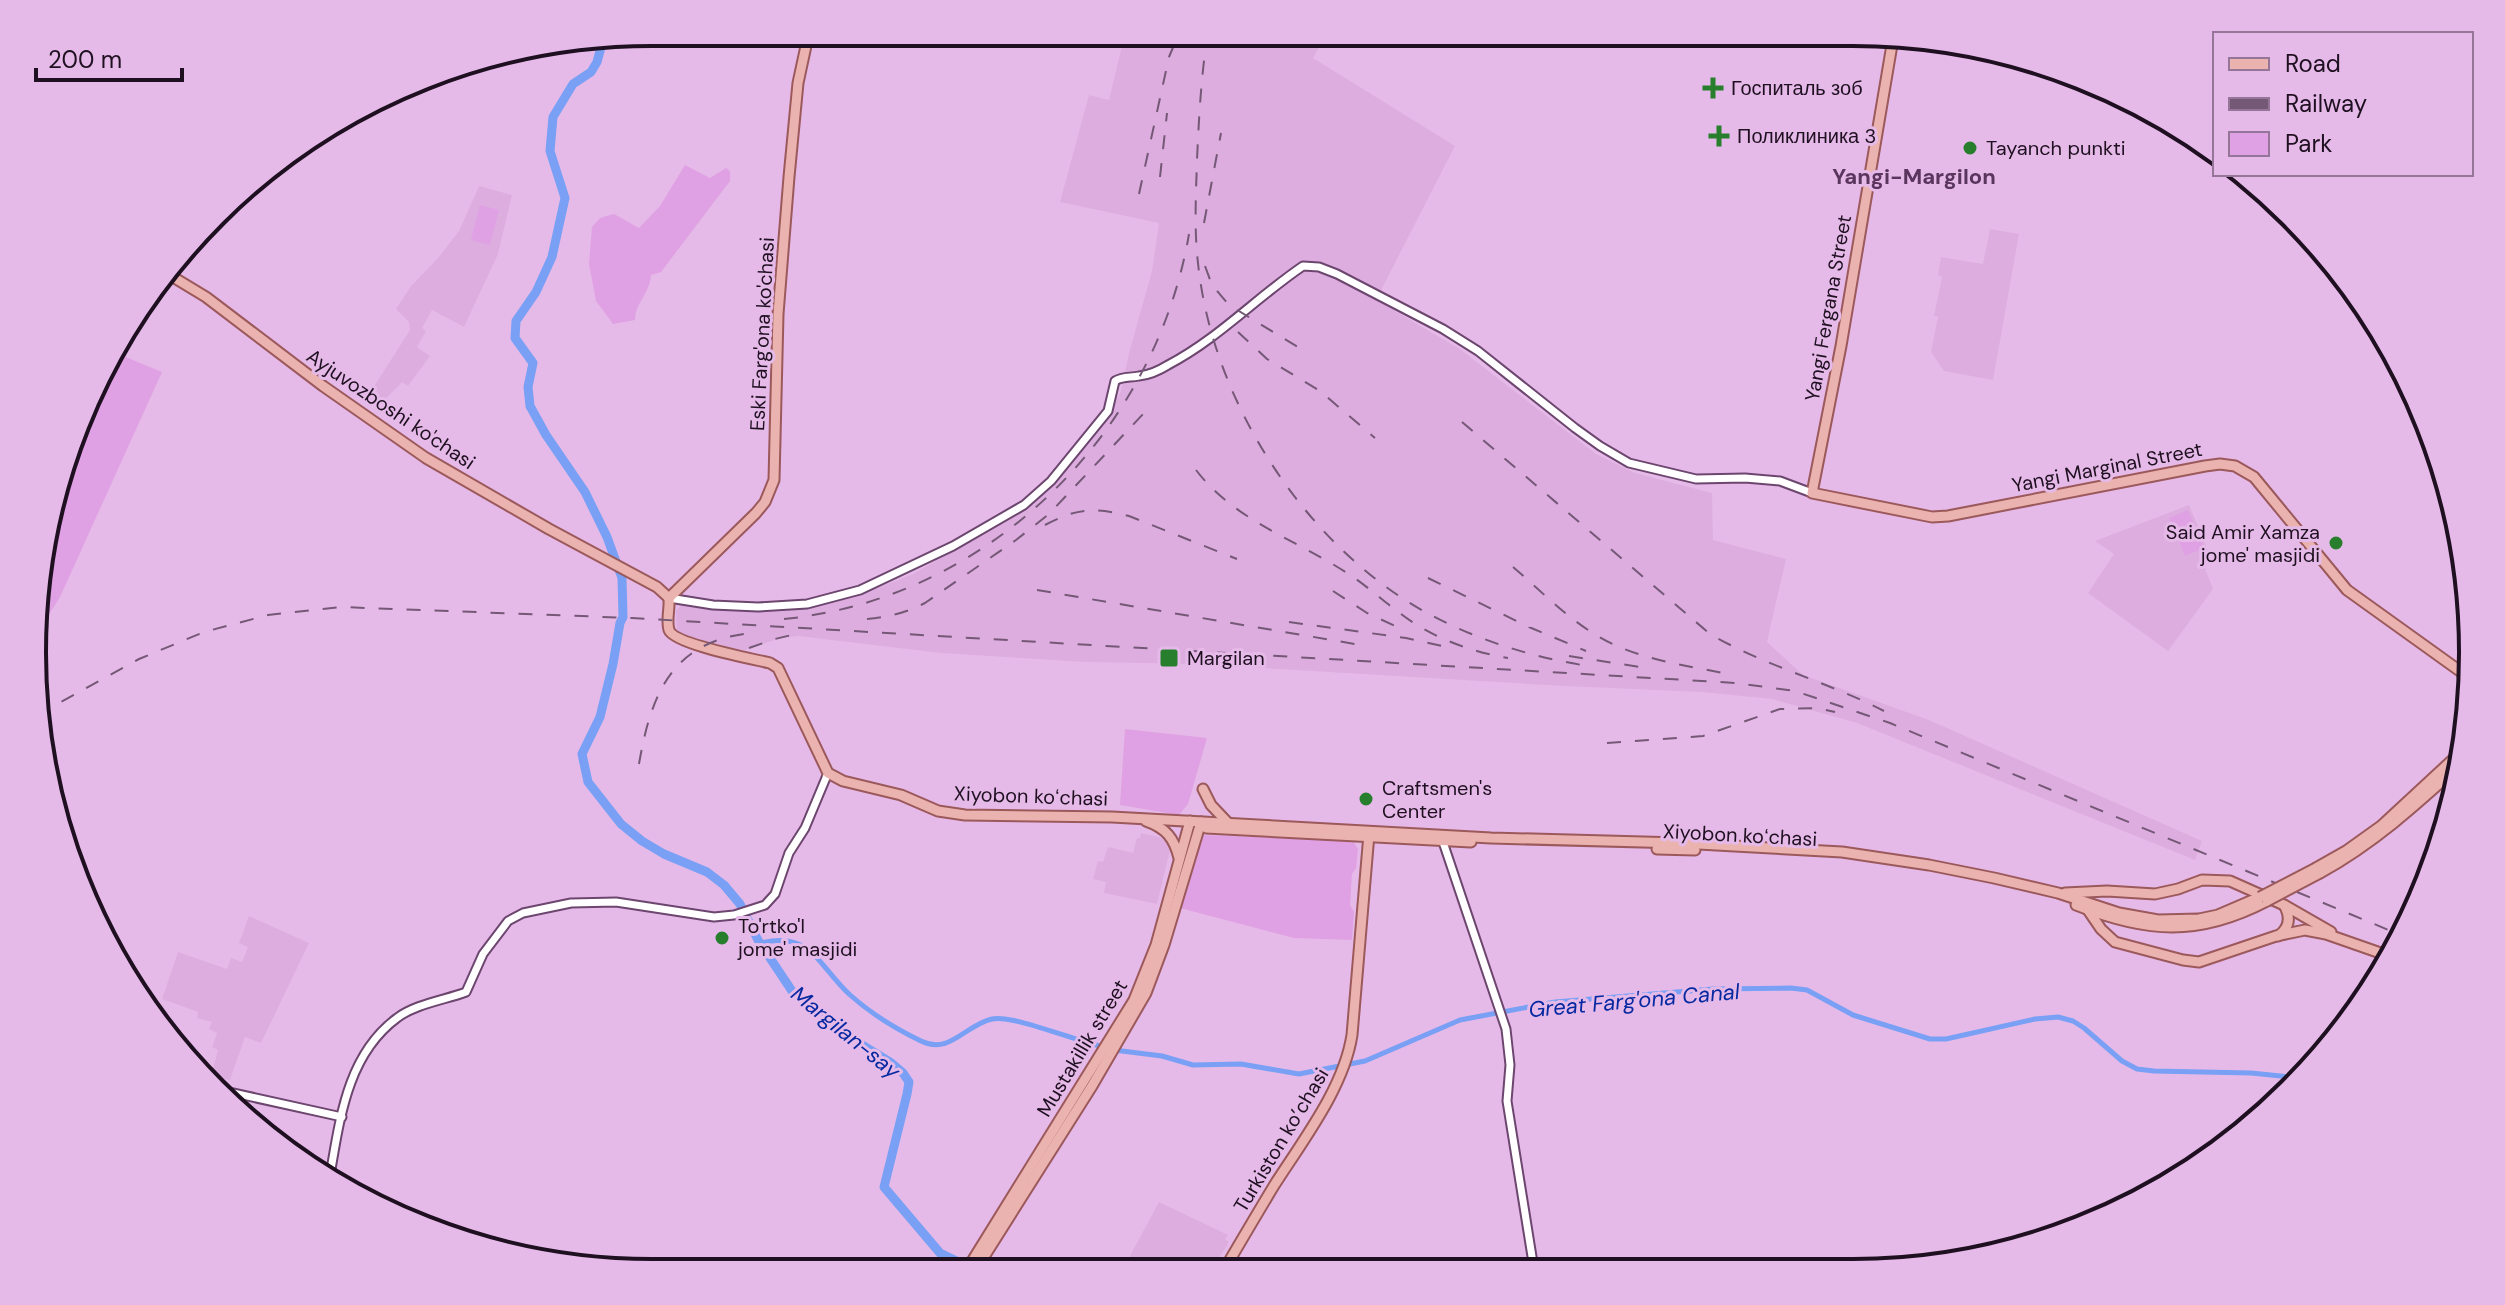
<svg xmlns="http://www.w3.org/2000/svg" width="2505" height="1305" viewBox="0 0 2505 1305" font-family="'DM Sans',sans-serif">
	<rect width="100%" height="100%" fill="#e6bae8"/>
	<g fill="#ddade0">
		<path d="M 1127,33 L 1327,33 L 1313,58 L 1455,146 L 1376,300 L 1460,349 L 1596,454 L 1635,473 L 1712,493 L 1713,540 L 1786,559 L 1767,642 L 1803,675 L 1929,720 L 2202,841 L 2195,860 L 1857,723 L 1772,699 L 1702,692 L 1563,686 L 1195,664 L 1086,662 L 941,653 L 798,636 L 781,638 L 745,650 L 720,647 L 677,633 L 676,611 L 682,604 L 764,611 L 809,608 L 855,597 L 913,574 L 1006,521 L 1044,493 L 1103,426 L 1121,391 L 1129,353 L 1152,271 L 1159,223 L 1060,202 L 1089,95 L 1109,100 L 1122,45 Z"/>
		<path d="M 479,186 L 512,195 L 498,254 L 464,327 L 432,310 L 422,328 L 426,331 L 417,347 L 430,356 L 408,386 L 402,382 L 378,407 L 366,399 L 410,330 L 409,322 L 396,309 L 411,286 L 438,258 L 459,231 Z"/>
		<path d="M 1990,229 L 2019,234 L 1993,380 L 1944,371 L 1931,352 L 1938,317 L 1934,316 L 1942,277 L 1938,275 L 1941,257 L 1983,264 Z"/>
		<path d="M 2189,505 L 2212,560 L 2204,566 L 2213,589 L 2168,651 L 2088,593 L 2114,554 L 2095,541 Z"/>
		<path d="M 1141,833 L 1159,837 L 1166,842 L 1170,850 L 1157,904 L 1104,893 L 1106,882 L 1093,879 L 1098,861 L 1103,862 L 1108,847 L 1133,853 L 1137,838 L 1140,838 Z"/>
		<path d="M 249,916 L 309,943 L 261,1043 L 245,1037 L 230,1080 L 211,1076 L 218,1050 L 212,1047 L 217,1033 L 209,1029 L 212,1022 L 197,1018 L 198,1012 L 162,999 L 178,952 L 227,969 L 231,958 L 242,962 L 248,947 L 239,943 Z"/>
		<path d="M 1159,1202 L 1228,1235 L 1225,1239 L 1229,1242 L 1212,1270 L 1118,1270 L 1120,1266 L 1124,1267 Z"/>
	</g>
	<g fill="#dfa1e3">
		<path d="M 685,165 L 710,178 L 726,168 L 730,171 L 730,181 L 661,272 L 651,275 C 650,293 635,303 635,320 L 613,324 L 596,301 L 589,264 L 592,227 L 600,218 L 614,214 L 639,228 L 660,206 Z"/>
		<path d="M 480,205 L 499,210 L 490,245 L 471,240 Z"/>
		<path d="M 116,353 L 162,372 L 60,597 L 34,638 L 33,611 L 53,492 Z"/>
		<path d="M 2188,510 L 2204,548 L 2185,556 L 2169,518 Z"/>
		<path d="M 1125,729 L 1207,738 L 1188,804 L 1179,815 L 1120,805 Z"/>
		<path d="M 1203,835 L 1353,841 L 1358,849 L 1356,868 L 1352,874 L 1350,905 L 1354,912 L 1352,940 L 1294,938 L 1180,908 Z"/>
	</g>
	<g fill="none" stroke-linecap="round" stroke-linejoin="round">
		<g stroke="#79a0f4" stroke-width="5">
			<path d="M 761,943 C 811,931 818,965 849,994 C 869,1012 896,1029 921,1041 C 950,1055 965,1025 992,1019 C 1012,1014 1078,1042 1104,1047"/>
			<path d="M 1114,1050 L 1162,1056 L 1193,1065 L 1241,1064 L 1299,1074 L 1365,1061 L 1460,1020 L 1555,1002 L 1713,989 L 1791,988 L 1807,990 L 1853,1015 L 1930,1039 L 1946,1039 L 2035,1019 L 2058,1017 L 2073,1021 L 2084,1028 L 2122,1061 L 2137,1069 L 2154,1071 L 2251,1073 L 2300,1078"/>
		</g>
		<path stroke="#79a0f4" stroke-width="9" d="M 603,40 L 597,62 L 591,72 L 573,84 L 553,117 L 550,151 L 565,198 L 552,257 L 536,292 L 516,321 L 515,338 L 533,363 L 528,387 L 530,406 L 546,435 L 585,492 L 607,537 L 622,578 L 623,617 L 620,623 L 613,664 L 600,717 L 582,754 L 588,782 L 621,824 L 642,841 L 664,854 L 707,872 L 724,885 L 740,904 L 758,940 L 794,994 L 838,1030 L 890,1062 L 903,1073 L 909,1082 L 907,1094 L 884,1187 L 940,1253 L 973,1269"/>
		<g stroke="#6c466e" stroke-width="11">
			<g id="minor">
				<path d="M 669,598 L 713,605 L 758,607 L 807,604 L 860,590 L 953,546 L 1024,505 L 1051,481 L 1108,411 L 1115,381 C 1123,376 1130,378 1139,376 C 1149,375 1160,370 1168,365 C 1218,339 1257,297 1303,266 L 1319,267 L 1337,274 L 1443,329 L 1478,351 L 1575,428 L 1600,446 L 1629,463 L 1696,479 L 1745,478 L 1780,481 L 1812,493"/>
				<path d="M 1443,842 L 1506,1029 L 1510,1065 L 1507,1101 L 1534,1269"/>
				<path d="M 211,1088 L 342,1117"/>
				<path d="M 330,1175 C 340,1119 347,1055 397,1018 C 415,1004 445,1000 466,992 L 483,954 L 508,921 L 523,913 L 571,903 L 616,902 L 714,917 L 734,915 L 765,905 L 775,894 L 789,853 L 805,828 L 828,773"/>
			</g>
		</g>
		<g stroke="#9b595b" stroke-width="13">
			<g id="major">
				<path d="M 1894,33 L 1841,346 L 1812,493 L 1932,517 L 1948,516 L 2205,466 L 2220,464 L 2235,466 L 2254,477 L 2347,590 L 2471,679"/>
				<path d="M 168,274 L 206,297 L 323,386 L 426,458 L 549,529 L 657,587 L 669,598"/>
				<path d="M 669,598 C 670,608 666,621 669,630 C 674,644 753,659 770,663 L 778,668 L 828,773 L 843,781 L 901,795 L 938,811 L 965,815 L 1112,817 L 1491,838 L 1680,843 L 1842,852 L 1929,865 L 1994,878 L 2058,893 L 2119,913 L 2158,920 L 2199,919 L 2218,915 L 2260,897"/>
				<path d="M 669,598 L 756,513 L 765,502 L 774,480 L 778,314 L 789,177 L 798,83 L 809,32"/>
				<path d="M 1203,789 L 1211,805 L 1229,824"/>
				<path d="M 1146,821 C 1166,828 1174,838 1179,858"/>
				<path d="M 1206,828 L 1471,842"/>
				<path d="M 1657,849 L 1695,850"/>
				<path d="M 2316,868 L 2346,851 L 2381,826 L 2462,751"/>
				<path d="M 2320,873 C 2373,844 2416,805 2460,765"/>
				<path d="M 2065,893 L 2107,891 L 2155,894 L 2178,889 L 2202,880 L 2230,881 L 2284,905 L 2331,932"/>
				<path d="M 2076,905 C 2147,933 2198,937 2267,901"/>
				<path d="M 2088,910 L 2101,929 L 2115,942 L 2183,960 L 2199,962 L 2276,936 L 2305,930 L 2326,934 L 2389,956"/>
				<path d="M 2278,936 C 2290,928 2291,917 2284,905"/>
				<path d="M 1224,1270 C 1241,1241 1258,1212 1275,1184 C 1304,1139 1344,1087 1352,1035 L 1369,834"/>
				<path d="M 966,1271 L 1134,1000 L 1156,945 L 1190,821"/>
				<path d="M 975,1271 L 1092,1086 L 1146,993 L 1164,945 L 1201,822"/>
			</g>
		</g>
		<use href="#minor" stroke="#fff" stroke-width="7"/>
		<use href="#major" stroke="#ebb3af" stroke-width="9"/>
		<g stroke="#745876" stroke-width="2" stroke-dasharray="14 14" stroke-linecap="butt">
			<path d="M 1208,33 C 1201,75 1199,117 1197,160 C 1196,194 1194,229 1198,263 C 1212,401 1305,546 1427,613 C 1475,639 1528,656 1582,665"/>
			<path d="M 1160,177 L 1167,113"/>
			<path d="M 1139,194 L 1169,57 L 1179,33"/>
			<path d="M 1204,223 L 1221,133"/>
			<path d="M 1205,266 L 1212,285 L 1229,305 L 1306,352"/>
			<path d="M 1238,332 L 1267,359 L 1320,391 L 1375,438"/>
			<path d="M 1462,422 L 1710,634 C 1765,666 1828,682 1884,711"/>
			<path d="M 1196,470 C 1235,521 1295,539 1347,573 C 1366,585 1383,601 1401,614 C 1431,637 1471,652 1508,658"/>
			<path d="M 1045,525 C 1077,508 1094,507 1129,516 L 1237,559"/>
			<path d="M 1513,567 C 1540,590 1566,617 1596,635 C 1635,659 1684,665 1728,674"/>
			<path d="M 1428,578 L 1529,627 L 1586,651"/>
			<path d="M 1037,590 L 1355,644"/>
			<path d="M 1333,591 L 1367,613 L 1406,631"/>
			<path d="M 784,619 C 988,599 1155,434 1189,234"/>
			<path d="M 867,619 C 888,617 906,613 925,603 L 1016,540 L 1049,514 L 1145,412"/>
			<path d="M 1289,622 L 1406,638 L 1447,647"/>
			<path d="M 749,648 L 775,639 L 796,634"/>
			<path d="M 1569,656 L 1640,667"/>
			<path d="M 37,715 L 139,659 L 204,632 L 268,615 L 341,607 L 632,618 L 1736,683 L 1795,691 L 1890,723 L 2403,936"/>
			<path d="M 1607,743 L 1703,736 L 1780,709 L 1817,708 L 1835,712"/>
			<path d="M 639,764 C 651,694 672,640 753,633"/>
		</g>
		<g stroke="#9b595b" stroke-width="13" stroke-linecap="butt">
			<g id="major-bridge">
				<path d="M 2260,897 L 2316,868"/>
				<path d="M 2267,901 L 2320,873"/>
			</g>
		</g>
		<use href="#major-bridge" stroke="#ebb3af" stroke-width="9"/>
	</g>
	<g fill="#277f2e" stroke="#e6bae8" stroke-width="3">
		<path d="M1709 76h8v8h8v8h-8v8h-8v-8h-8v-8h8z"/>
		<path d="M1715 124h8v8h8v8h-8v8h-8v-8h-8v-8h8z"/>
		<circle cx="1970" cy="148" r="8"/>
		<circle cx="2336" cy="543" r="8"/>
		<rect x="1159" y="648" width="20" height="20" rx="4"/>
		<circle cx="1366" cy="799" r="8"/>
		<circle cx="722" cy="938" r="8"/>
	</g>
	<g text-anchor="middle" stroke-width="6" stroke-linejoin="round" paint-order="stroke">
		<g font-size="20" fill="#1f1021" stroke="#e6bae8" text-anchor="start">
			<text x="1731" y="95">Госпиталь зоб</text>
			<text x="1737" y="143">Поликлиника 3</text>
			<text x="1986" y="155">Tayanch punkti</text>
			<text x="2320" y="539" text-anchor="end">Said Amir Xamza<tspan x="2320" dy="23">jome' masjidi</tspan></text>
			<text x="1187" y="665">Margilan</text>
			<text x="1382" y="795">Craftsmen's<tspan x="1382" dy="23">Center</tspan></text>
			<text x="738" y="933">To'rtko'l<tspan x="738" dy="23">jome' masjidi</tspan></text>
		</g>
		<g font-size="20" fill="#1f1021" stroke="#e6bae8">
			<text transform="translate(1828 308) rotate(-80)" y="7">Yangi Fergana Street</text>
			<text transform="translate(762 334) rotate(-87)" y="7">Eski Farg'ona ko'chasi</text>
			<text transform="translate(391 409) rotate(34)" y="7">Ayjuvozboshi ko'chasi</text>
			<text transform="translate(2107 467) rotate(-11)" y="7">Yangi Marginal Street</text>
			<text transform="translate(1031 796) rotate(2)" y="7">Xiyobon koʻchasi</text>
			<text transform="translate(1740 835) rotate(3)" y="7">Xiyobon koʻchasi</text>
			<text transform="translate(1082 1048) rotate(-59)" y="7">Mustakillik street</text>
			<text transform="translate(1281 1140) rotate(-59)" y="7">Turkiston ko’chasi</text>
		</g>
		<g font-size="22" font-weight="bold" fill="#5a355d" stroke="#e6bae8">
			<text x="1914" y="184">Yangi-Margilon</text>
		</g>
		<g font-size="22" font-style="italic" fill="#0629a1" stroke="#e6bae8">
			<text transform="translate(1634 1000) rotate(-5)" y="8">Great Farg'ona Canal</text>
			<text transform="translate(846 1032) rotate(39)" y="8">Margilan-say</text>
		</g>
	</g>
	<path d="M0 0H2505V1305H0ZM652 46H1853A606 606 0 0 1 2459 652V653A606 606 0 0 1 1853 1259H652A606 606 0 0 1 46 653V652A606 606 0 0 1 652 46Z" fill="#e6bae8" fill-rule="evenodd"/>
	<path fill="none" stroke="#1f1021" stroke-width="4" d="M652 46H1853A606 606 0 0 1 2459 652V653A606 606 0 0 1 1853 1259H652A606 606 0 0 1 46 653V652A606 606 0 0 1 652 46Z"/>
	<rect x="2213" y="32" width="260" height="144" fill="#e6bae8" stroke="#967698" stroke-width="2"/>
	<rect x="2229" y="58" width="40" height="12" fill="#ebb3af" stroke="#967698" stroke-width="2"/>
	<text x="2285" y="72" font-size="24" fill="#1f1021">Road</text>
	<rect x="2229" y="98" width="40" height="12" fill="#745876" stroke="#967698" stroke-width="2"/>
	<text x="2285" y="112" font-size="24" fill="#1f1021">Railway</text>
	<rect x="2229" y="132" width="40" height="24" fill="#dfa1e3" stroke="#967698" stroke-width="2"/>
	<text x="2285" y="152" font-size="24" fill="#1f1021">Park</text>
	<path d="M36 68v12h146v-12" fill="none" stroke="#1f1021" stroke-width="4"/>
	<text x="48" y="68" font-size="24" fill="#1f1021" stroke="#e6bae8" stroke-width="6" paint-order="stroke">200 m</text>
</svg>
